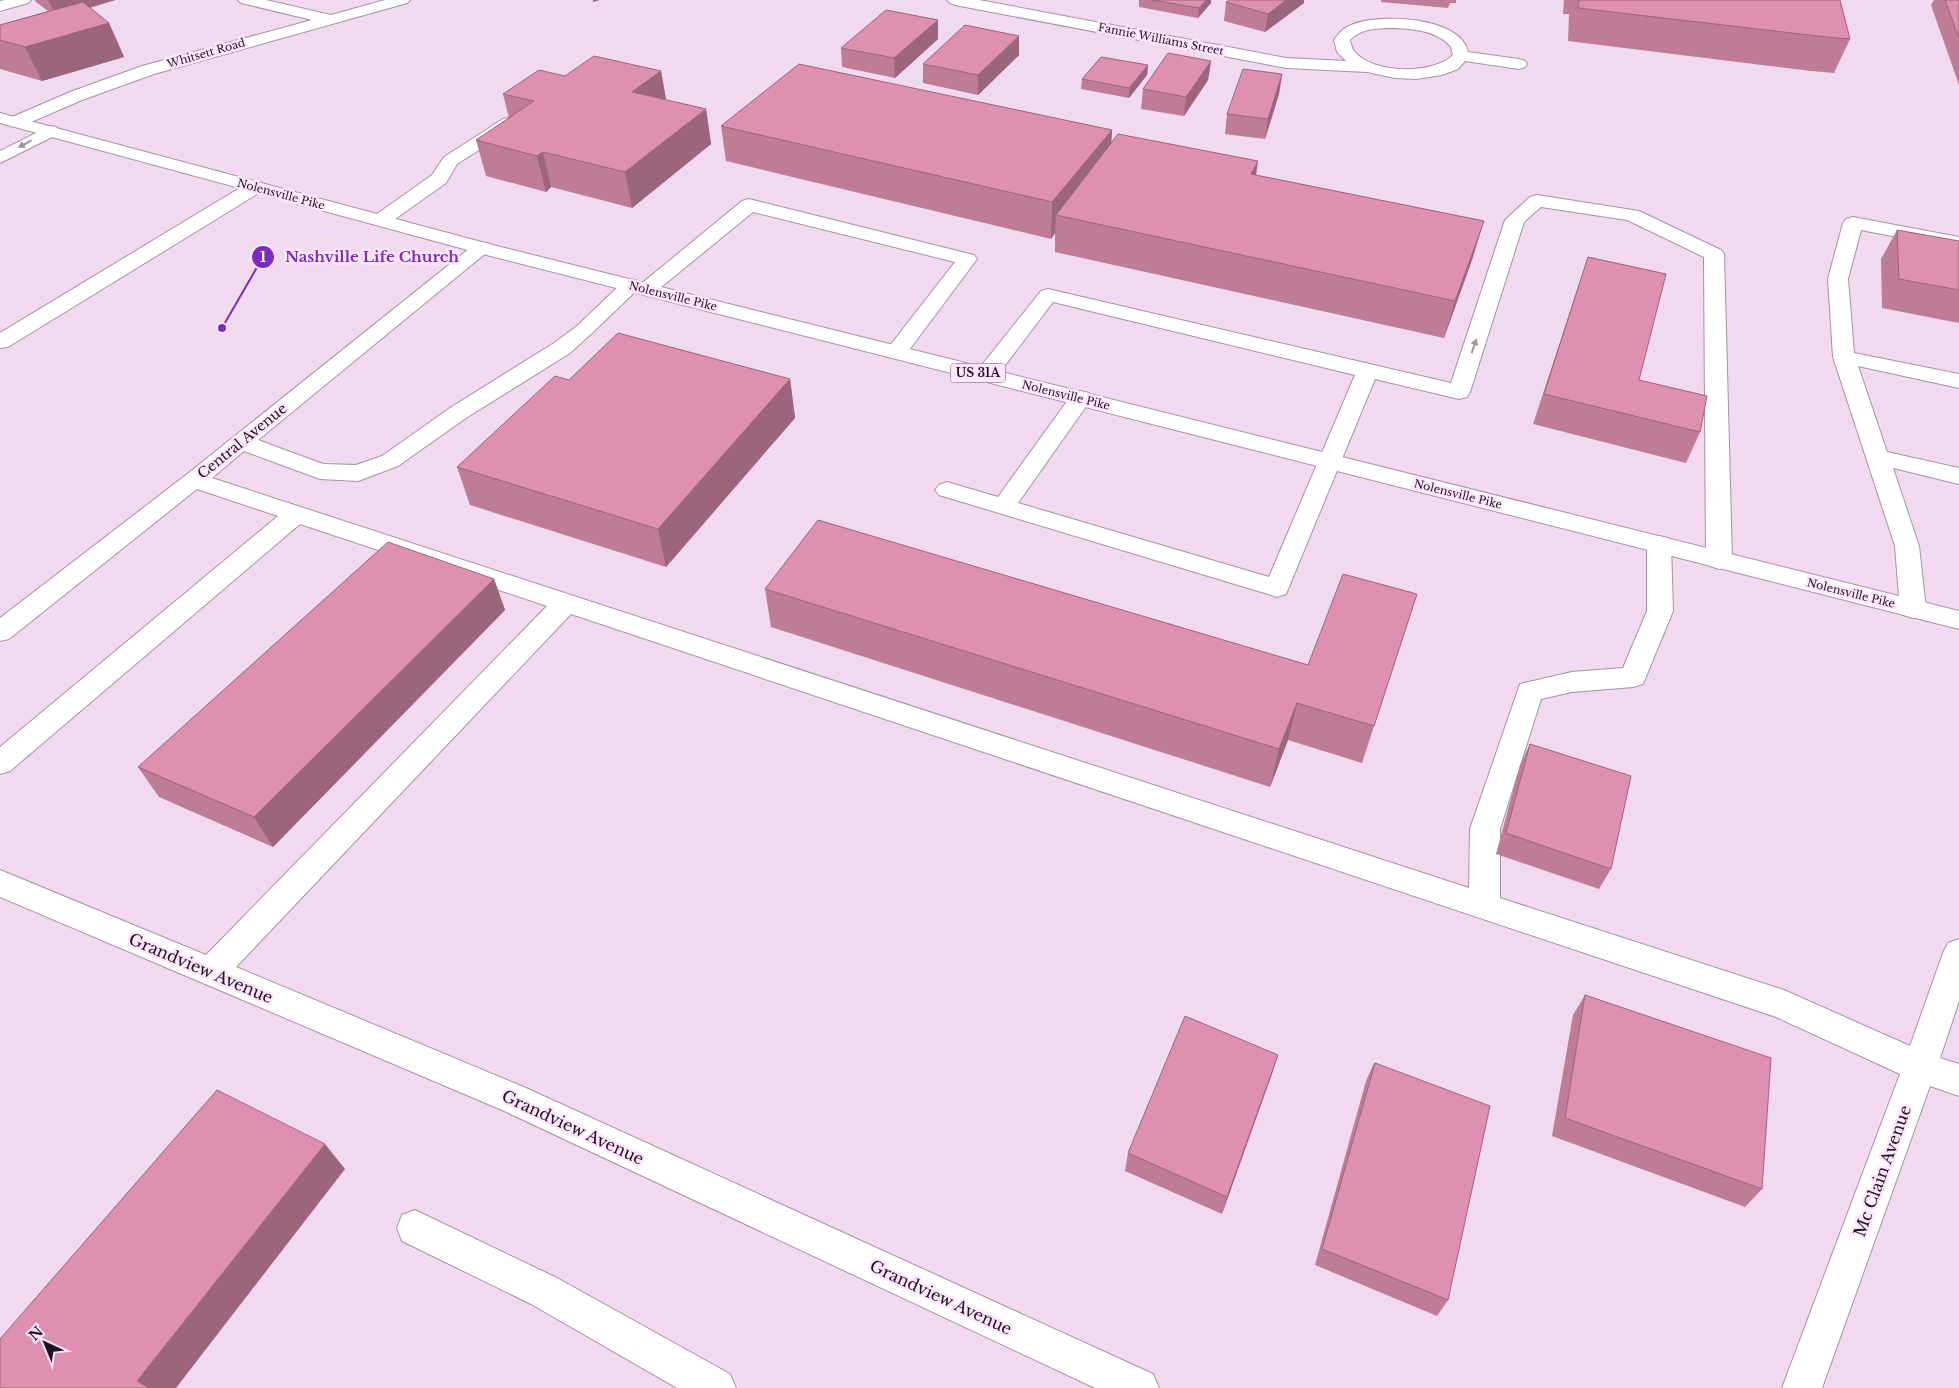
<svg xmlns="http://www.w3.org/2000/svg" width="1959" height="1388" viewBox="0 0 1959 1388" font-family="'Libre Baskerville',serif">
	<rect width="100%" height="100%" fill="#f1d9f0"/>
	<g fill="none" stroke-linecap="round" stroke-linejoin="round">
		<g stroke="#a791a6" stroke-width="2">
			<g id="minor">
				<path d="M 5,0 L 31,0 L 28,3 L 0,11 L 0,1 Z"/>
				<path d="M 238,0 L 266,0 L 331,15 L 385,0 L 410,0 L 407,3 L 154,74 L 82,100 L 22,126 L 16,127 L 10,126 L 7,122 L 10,118 L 70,92 L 142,66 L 312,20 L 241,3 Z"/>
				<path d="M 947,0 L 979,0 L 1286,58 L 1346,61 L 1337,52 L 1334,40 C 1339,33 1343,28 1351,25 C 1378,13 1461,16 1468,52 L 1519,59 L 1525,61 L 1527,64 L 1525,67 L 1519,69 L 1465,61 L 1458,69 L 1442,75 L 1416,79 L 1395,78 L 1367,72 L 1286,68 L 955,5 L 950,3 ZM 1385,28 C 1407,28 1436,29 1451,47 L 1453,55 C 1433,75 1372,74 1354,51 C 1352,49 1351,44 1350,40 C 1360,30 1371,29 1385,28 Z"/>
				<path d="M 509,118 L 515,119 L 518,123 L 515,127 L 457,164 L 446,183 L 388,224 L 381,226 L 374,224 L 371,220 L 374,216 L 432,175 L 444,157 L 503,119 Z"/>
				<path d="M 50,126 L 56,127 L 59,131 L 56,135 L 0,163 L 0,151 Z"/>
				<path d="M 255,181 L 262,183 L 264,187 L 262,191 L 8,347 L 0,348 L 0,333 L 248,183 Z"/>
				<path d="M 1537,195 L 1639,211 L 1721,250 L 1724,254 L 1732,560 L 1728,566 L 1719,569 L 1710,566 L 1706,560 L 1704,257 L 1627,220 L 1541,207 L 1524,222 L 1470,392 L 1467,397 L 1459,399 L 1375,379 L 1286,594 L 1277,597 L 1268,594 L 939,495 L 935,490 L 939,485 L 947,482 L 998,497 L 1073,393 L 1081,391 L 1089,393 L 1092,398 L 1018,503 L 1269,577 L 1355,375 L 1053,302 L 994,380 L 986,382 L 978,380 L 975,375 L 978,370 L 1041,291 L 1048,289 L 1451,383 L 1505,220 L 1530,197 Z"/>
				<path d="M 749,199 L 974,255 L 977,259 L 904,357 L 896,358 L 888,357 L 885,352 L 955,262 L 753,212 L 654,293 L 647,295 L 640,293 L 637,290 L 591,334 L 570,353 L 466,418 L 398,466 L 358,481 L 320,479 L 244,451 L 212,478 L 1469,888 L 1470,829 L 1520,684 L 1572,672 L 1623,668 L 1647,611 L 1647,544 L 1650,538 L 1659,536 L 1668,538 L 1671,544 L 1673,611 L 1643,684 L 1633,687 L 1572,692 L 1541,699 L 1500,829 L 1500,898 L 1784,990 L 1910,1046 L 1943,953 L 1948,943 L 1959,939 L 1959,1001 L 1940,1058 L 1959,1064 L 1959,1096 L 1930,1086 L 1822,1388 L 1782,1388 L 1900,1074 L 1776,1017 L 571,614 L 236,967 L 526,1088 L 1153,1374 L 1159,1388 L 1095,1388 L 502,1110 L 0,897 L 0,870 L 206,955 L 547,606 L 300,524 L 10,771 L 0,774 L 0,747 L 278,516 L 197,489 L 9,639 L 0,641 L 0,618 L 186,475 L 475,244 L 482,242 L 489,244 L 492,248 L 258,440 L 323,464 L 356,465 L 382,456 L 450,408 L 554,343 L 577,326 L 624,281 L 631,279 L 638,281 L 641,284 L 742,201 Z"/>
				<path d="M 1853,217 L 1959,237 L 1959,249 L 1861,230 L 1848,279 L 1854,353 L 1959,374 L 1959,388 L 1858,366 L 1887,452 L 1959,468 L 1959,484 L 1893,468 L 1919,546 L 1926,609 L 1922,615 L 1913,618 L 1904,615 L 1900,609 L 1895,546 L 1833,357 L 1828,279 L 1843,223 L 1846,219 Z"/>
				<path d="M 415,1210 L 557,1278 L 730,1374 L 736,1388 L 677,1388 L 531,1304 L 402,1241 L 397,1228 L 402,1215 Z"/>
			</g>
		</g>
		<g stroke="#a791a6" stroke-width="2">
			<path id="major" d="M 0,113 L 489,244 L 1959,611 L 1959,629 L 475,252 L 0,123 Z"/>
		</g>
		<use href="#minor" fill="#fff" fill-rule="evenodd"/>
		<use href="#major" fill="#fff" fill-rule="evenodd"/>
	</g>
	<g fill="#bf7c97">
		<path d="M 35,0 L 115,0 L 90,8 L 109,23 L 124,57 L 42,81 L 0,69 L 0,25 L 48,11 L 36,2 Z"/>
		<path d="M 1139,0 L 1211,0 L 1211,3 L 1198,18 L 1139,7 Z"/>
		<path d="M 1230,0 L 1304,0 L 1304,3 L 1265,32 L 1224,21 L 1226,2 Z"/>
		<path d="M 1381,0 L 1456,0 L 1456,3 L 1450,3 L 1448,8 L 1381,2 Z"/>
		<path d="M 1564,0 L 1840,0 L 1850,39 L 1834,73 L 1811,71 L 1568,41 L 1569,14 L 1563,14 Z"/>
		<path d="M 1934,0 L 1959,0 L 1959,85 L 1931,5 Z"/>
		<path d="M 938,20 L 938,39 L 895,78 L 842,67 L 841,48 Z"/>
		<path d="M 1019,36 L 1019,55 L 978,95 L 923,83 L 923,64 Z"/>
		<path d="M 1211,61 L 1208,80 L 1184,116 L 1141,109 L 1143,89 Z"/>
		<path d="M 1148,65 L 1147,75 L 1129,98 L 1081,89 L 1082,79 Z"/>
		<path d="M 661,71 L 666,100 L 706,109 L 711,144 L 632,208 L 551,187 L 546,192 L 486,176 L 476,140 L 509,118 L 503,94 L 565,76 Z"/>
		<path d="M 1282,74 L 1279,94 L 1265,139 L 1225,134 L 1227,114 Z"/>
		<path d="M 721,126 L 1112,130 L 1111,143 L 1256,175 L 1473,257 L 1444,338 L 1055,252 L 1055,233 L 1051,239 L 726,161 Z"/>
		<path d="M 1897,230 L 1959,241 L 1959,323 L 1882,308 L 1881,259 Z"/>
		<path d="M 1588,257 L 1639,380 L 1700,432 L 1686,463 L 1533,424 L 1578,287 Z"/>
		<path d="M 790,379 L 795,418 L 666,567 L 470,505 L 457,467 L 569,380 Z"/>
		<path d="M 494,579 L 505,610 L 273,847 L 159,797 L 138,767 Z"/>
		<path d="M 765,589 L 1308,665 L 1417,594 L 1362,763 L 1288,740 L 1270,787 L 771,627 Z"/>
		<path d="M 1530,744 L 1611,869 L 1599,889 L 1496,854 L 1520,765 Z"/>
		<path d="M 1585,995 L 1762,1189 L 1745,1207 L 1552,1136 L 1573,1015 Z"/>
		<path d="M 1278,1055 L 1222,1214 L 1125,1171 L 1128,1153 Z"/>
		<path d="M 1374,1063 L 1448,1300 L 1437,1316 L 1315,1265 L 1366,1081 Z"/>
	</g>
	<g fill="#9b657b">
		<path d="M 48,0 L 115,0 L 57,17 Z"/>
		<path d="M 593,0 L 600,0 L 593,2 Z"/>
		<path d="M 1206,0 L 1211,0 L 1211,3 L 1198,18 L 1199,8 Z"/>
		<path d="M 1286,0 L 1304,0 L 1304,3 L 1265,32 L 1268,14 Z"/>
		<path d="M 938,20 L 938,39 L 895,78 L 894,58 Z"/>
		<path d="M 109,23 L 124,57 L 42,81 L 25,47 Z"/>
		<path d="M 1019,36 L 1019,55 L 978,95 L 978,75 Z"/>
		<path d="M 1211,61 L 1208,80 L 1184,116 L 1186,97 Z"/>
		<path d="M 1148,65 L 1147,75 L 1129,98 L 1129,88 Z"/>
		<path d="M 661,71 L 667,105 L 632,92 Z"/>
		<path d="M 1282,74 L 1279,94 L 1265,139 L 1268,119 Z"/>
		<path d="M 706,109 L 711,144 L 632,208 L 625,172 Z"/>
		<path d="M 1112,130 L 1110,166 L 1056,215 L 1055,233 L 1051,239 L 1052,202 Z"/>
		<path d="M 543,152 L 551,187 L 546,192 L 537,156 Z"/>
		<path d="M 1258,161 L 1253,197 L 1251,174 Z"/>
		<path d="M 1484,221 L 1473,257 L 1444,338 L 1455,301 Z"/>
		<path d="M 790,379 L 795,418 L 666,567 L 658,529 Z"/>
		<path d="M 494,579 L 505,610 L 273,847 L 254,817 Z"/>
		<path d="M 1297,703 L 1288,740 L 1270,787 L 1279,749 Z"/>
		<path d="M 1278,1055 L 1272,1074 L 1222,1214 L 1227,1197 Z"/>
		<path d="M 325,1144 L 345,1169 L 176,1388 L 147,1388 L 137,1381 Z"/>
	</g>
	<g fill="#de90b0" stroke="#9b657b">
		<path d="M 1152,0 L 1206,0 L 1199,8 Z"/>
		<path d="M 1230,0 L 1286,0 L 1268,14 L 1226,2 Z"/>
		<path d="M 1579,0 L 1840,0 L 1850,39 L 1826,37 L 1578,8 Z"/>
		<path d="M 1945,0 L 1959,0 L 1959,38 Z"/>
		<path d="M 83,2 L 109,23 L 25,47 L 0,40 L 0,25 Z"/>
		<path d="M 886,10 L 938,20 L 894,58 L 841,48 Z"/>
		<path d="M 965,25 L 1019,36 L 978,75 L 923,64 Z"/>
		<path d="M 1168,53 L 1211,61 L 1186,97 L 1143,89 Z"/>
		<path d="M 594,56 L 661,71 L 632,92 L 706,109 L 625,172 L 543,152 L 537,156 L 476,140 L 534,101 L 503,94 L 539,70 L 565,76 Z"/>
		<path d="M 1101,57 L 1148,65 L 1129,88 L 1082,79 Z"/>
		<path d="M 799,64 L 1112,130 L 1052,202 L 721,126 Z"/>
		<path d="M 1243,69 L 1282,74 L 1268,119 L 1227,114 Z"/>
		<path d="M 1118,134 L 1258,161 L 1251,174 L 1484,221 L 1455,301 L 1056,215 Z"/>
		<path d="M 1897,230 L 1959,241 L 1959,290 L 1899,279 Z"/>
		<path d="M 1588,257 L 1666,274 L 1639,380 L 1707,396 L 1700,432 L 1544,394 Z"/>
		<path d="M 618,333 L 790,379 L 658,529 L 457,467 L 555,376 L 569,380 Z"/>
		<path d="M 818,520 L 1308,665 L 1343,574 L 1417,594 L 1374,726 L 1297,703 L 1279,749 L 765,589 Z"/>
		<path d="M 388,542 L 494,579 L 254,817 L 138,767 Z"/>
		<path d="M 1530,744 L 1631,776 L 1611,869 L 1506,833 Z"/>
		<path d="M 1585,995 L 1771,1058 L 1762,1189 L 1565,1118 Z"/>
		<path d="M 1185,1016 L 1278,1055 L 1227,1197 L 1128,1153 Z"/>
		<path d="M 1375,1063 L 1490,1106 L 1448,1300 L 1322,1249 Z"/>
		<path d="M 217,1090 L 325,1144 L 137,1381 L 149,1388 L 0,1388 L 0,1339 Z"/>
	</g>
	<defs><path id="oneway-solid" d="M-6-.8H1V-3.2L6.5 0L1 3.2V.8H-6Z" transform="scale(1.25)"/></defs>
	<g fill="#999599">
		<use href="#oneway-solid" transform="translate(25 144) rotate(152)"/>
		<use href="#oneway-solid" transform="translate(1474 346) rotate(-72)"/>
	</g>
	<g text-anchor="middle" stroke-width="5" stroke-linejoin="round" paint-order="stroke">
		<g font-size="11" fill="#1c141c" stroke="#ffe6fe">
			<text transform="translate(1161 39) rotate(11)" y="4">Fannie Williams Street</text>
			<text transform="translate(206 53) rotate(-16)" y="4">Whitsett Road</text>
			<text transform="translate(281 194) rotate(15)" y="4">Nolensville Pike</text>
			<text transform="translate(673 296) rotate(14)" y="4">Nolensville Pike</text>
			<text transform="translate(1066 395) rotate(14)" y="4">Nolensville Pike</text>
			<text transform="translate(1458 494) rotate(14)" y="4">Nolensville Pike</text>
			<text transform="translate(1851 593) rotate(14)" y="4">Nolensville Pike</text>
		</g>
		<rect fill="#ffe6fe" stroke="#605360" stroke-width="1" x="950.5" y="363.5" width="55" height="19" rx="4"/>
		<g font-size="12" font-weight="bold" fill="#1c141c">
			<text x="978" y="377">US 31A</text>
		</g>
		<g font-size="14" fill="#1c141c" stroke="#ffe6fe">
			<text transform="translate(242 441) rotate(-39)" y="5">Central Avenue</text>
		</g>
		<g font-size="16" fill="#1c141c" stroke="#ffe6fe">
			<text transform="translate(201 968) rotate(23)" y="6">Grandview Avenue</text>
			<text transform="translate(573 1127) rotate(25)" y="6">Grandview Avenue</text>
			<text transform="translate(1882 1171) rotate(-70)" y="6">Mc Clain Avenue</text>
			<text transform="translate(941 1297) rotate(25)" y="6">Grandview Avenue</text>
		</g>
	</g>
	<path fill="none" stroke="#7b2cbf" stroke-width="2" d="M222 328L263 257"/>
	<g fill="#7b2cbf" stroke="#ffe6fe" stroke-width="2">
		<circle cx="222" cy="328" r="5"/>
		<circle cx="263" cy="257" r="12"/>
	</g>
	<g font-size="15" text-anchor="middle" font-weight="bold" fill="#fff">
		<text x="263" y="262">1</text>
	</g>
	<g font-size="15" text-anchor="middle" font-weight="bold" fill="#7b2cbf" stroke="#ffe6fe" stroke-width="5" stroke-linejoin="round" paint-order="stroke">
		<text x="372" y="262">Nashville Life Church</text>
	</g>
	<g transform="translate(45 1343) rotate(316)" stroke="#ffe6fe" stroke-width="4" paint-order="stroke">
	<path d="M0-4L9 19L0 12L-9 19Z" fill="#1c141c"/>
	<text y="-8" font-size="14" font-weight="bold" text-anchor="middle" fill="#1c141c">N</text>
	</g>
</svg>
